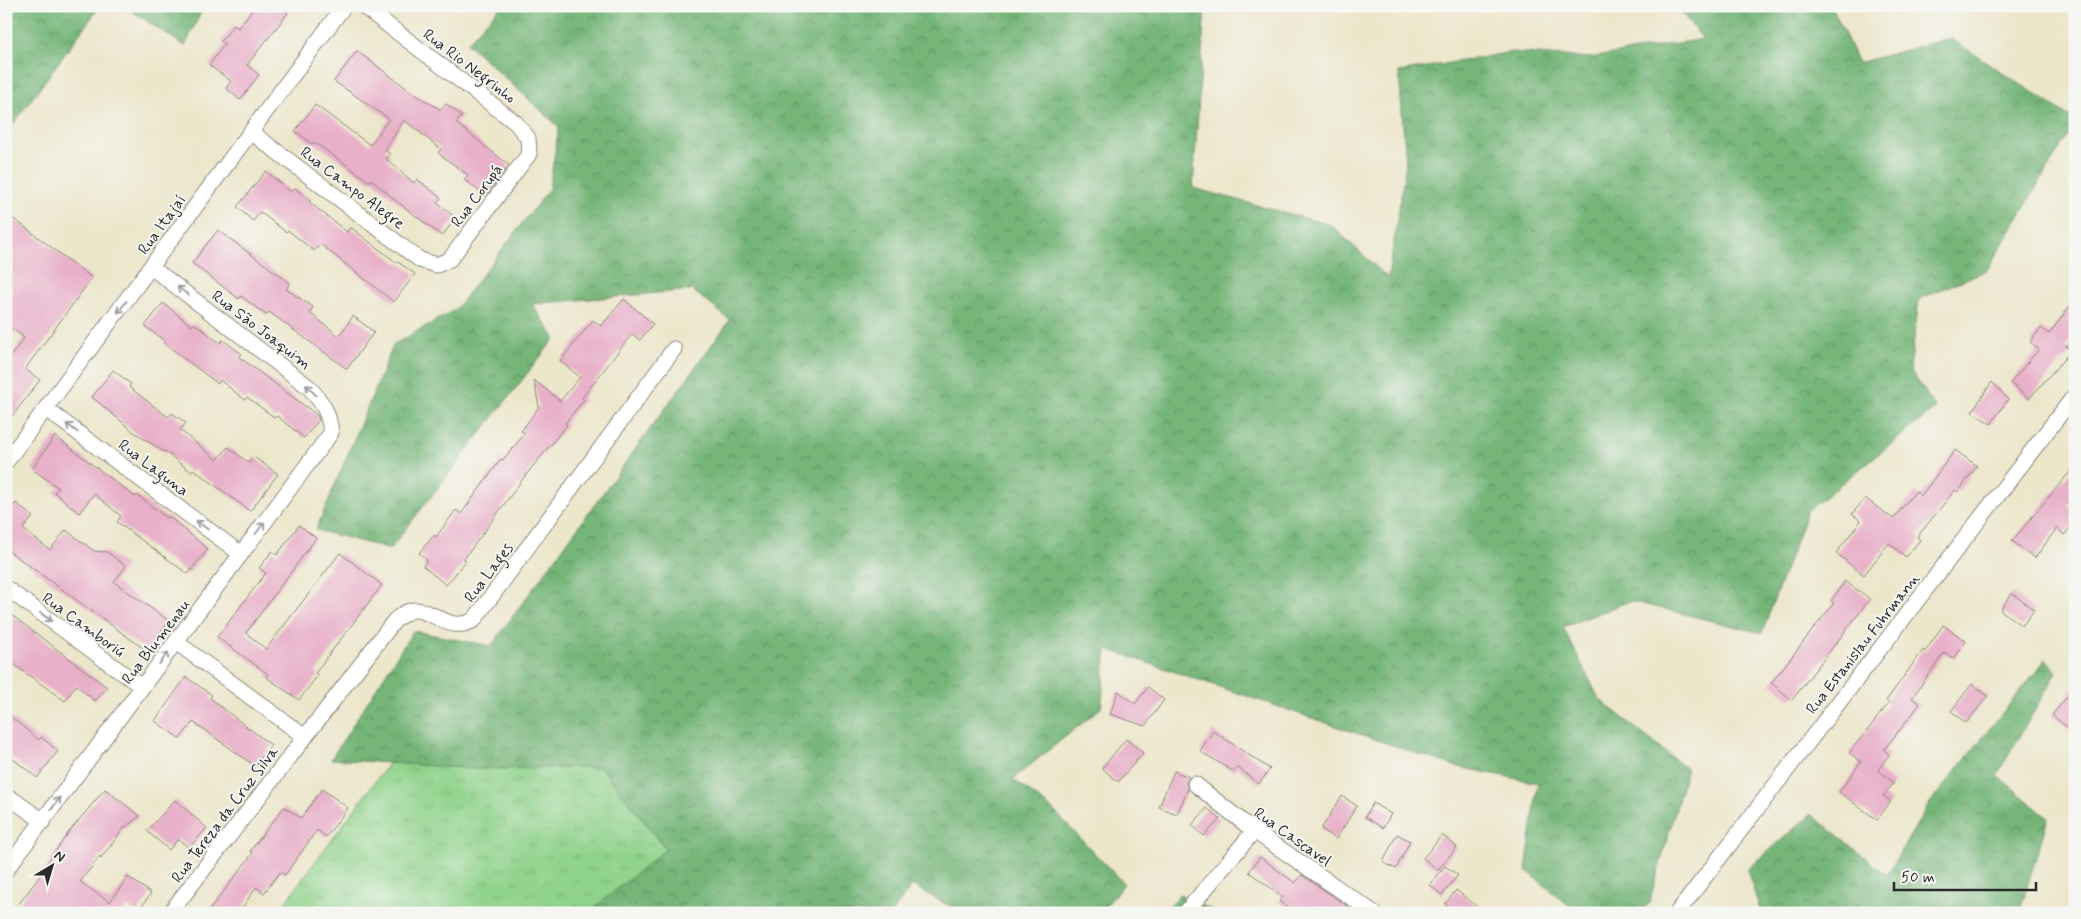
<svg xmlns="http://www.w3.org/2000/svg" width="2081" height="919" viewBox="0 0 2081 919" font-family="Mynerve,sans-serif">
	<defs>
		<pattern id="grass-tufts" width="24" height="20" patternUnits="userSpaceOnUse" patternTransform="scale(1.25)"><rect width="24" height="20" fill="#90d38c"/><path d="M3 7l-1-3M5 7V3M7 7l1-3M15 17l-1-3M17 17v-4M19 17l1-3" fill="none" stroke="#7cb579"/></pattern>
		<pattern id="forest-crowns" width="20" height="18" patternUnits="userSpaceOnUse" patternTransform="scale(1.25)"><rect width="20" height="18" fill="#74b578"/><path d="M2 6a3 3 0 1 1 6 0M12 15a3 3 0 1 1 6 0" fill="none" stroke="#5f9363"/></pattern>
	</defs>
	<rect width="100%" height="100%" fill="#f6f6f2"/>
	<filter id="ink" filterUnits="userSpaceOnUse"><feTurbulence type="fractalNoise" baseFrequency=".02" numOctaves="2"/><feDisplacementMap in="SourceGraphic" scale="10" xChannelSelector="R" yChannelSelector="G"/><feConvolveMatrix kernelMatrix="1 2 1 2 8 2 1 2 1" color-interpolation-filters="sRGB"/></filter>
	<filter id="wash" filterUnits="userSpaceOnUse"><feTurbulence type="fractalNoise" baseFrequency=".0096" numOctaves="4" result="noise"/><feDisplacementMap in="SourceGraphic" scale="20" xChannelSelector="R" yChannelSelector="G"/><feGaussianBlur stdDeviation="1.12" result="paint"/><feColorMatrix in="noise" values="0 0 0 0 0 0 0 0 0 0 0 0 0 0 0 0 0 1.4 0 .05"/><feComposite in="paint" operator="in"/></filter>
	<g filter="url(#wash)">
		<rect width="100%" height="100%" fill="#ece6cb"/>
		<path fill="url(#grass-tufts)" stroke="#5e7f5c" d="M 389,763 L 601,767 L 667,849 L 596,913 L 277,913 Z"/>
		<g fill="url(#forest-crowns)" stroke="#507052">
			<path d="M 6,6 L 100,6 L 6,134 Z"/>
			<path d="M 124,6 L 204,6 L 185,46 Z"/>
			<path d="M 501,6 L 1205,6 L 1193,188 L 1331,225 L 1388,278 L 1406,164 L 1399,72 L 1512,52 L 1589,58 L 1703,39 L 1676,6 L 1832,6 L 1858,63 L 1950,38 L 2075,120 L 2075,123 L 1987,270 L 1919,299 L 1910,370 L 1936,408 L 1807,511 L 1762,633 L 1630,601 L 1563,627 L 1599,699 L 1687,769 L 1649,903 L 1640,913 L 1578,913 L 1526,870 L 1538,783 L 1454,766 L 1107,649 L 1101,708 L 1013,779 L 1054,811 L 1124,884 L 1100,913 L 962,913 L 912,885 L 892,913 L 588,913 L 666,849 L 601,767 L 476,769 L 331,759 L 413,631 L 491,646 L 730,320 L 692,290 L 532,304 L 555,338 L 390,549 L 316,530 L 394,344 L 455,310 L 549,189 L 559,127 L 467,43 Z"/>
			<path d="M 2046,659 L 2057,672 L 1997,775 L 2048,818 L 2019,913 L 1761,913 L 1747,870 L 1811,814 L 1887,875 L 1929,804 Z"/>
			<path d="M 1180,895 L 1218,913 L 1163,913 Z"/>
		</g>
		<g id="blocks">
			<g fill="#e8b0c9">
				<path d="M 255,6 L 279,6 L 288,13 L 247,65 L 259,75 L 240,100 L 226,88 L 231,81 L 209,65 L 225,44 L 221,41 L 234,25 L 238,28 Z"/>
				<path d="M 357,51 L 413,93 L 441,110 L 446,104 L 462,116 L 456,123 L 509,165 L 486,196 L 464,179 L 468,175 L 438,153 L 441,149 L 404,120 L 385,150 L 390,154 L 386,159 L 414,183 L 417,179 L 441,198 L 437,203 L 456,218 L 442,236 L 395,200 L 371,179 L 370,182 L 314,142 L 312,144 L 295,131 L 315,105 L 370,145 L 389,119 L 334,81 Z"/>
				<path d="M 266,171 L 291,192 L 295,188 L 310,200 L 309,202 L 347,232 L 350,227 L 397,263 L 398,262 L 415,274 L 394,302 L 320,244 L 314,251 L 288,230 L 286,232 L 260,212 L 253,221 L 237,207 Z"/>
				<path d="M 6,213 L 92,278 L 25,369 L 40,380 L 6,424 L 6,362 L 24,338 L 6,324 Z"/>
				<path d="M 218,230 L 290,283 L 286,289 L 313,307 L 310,313 L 339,336 L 353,316 L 374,332 L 347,369 L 269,312 L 266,315 L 241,296 L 239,299 L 192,263 Z"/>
				<path d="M 624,299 L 653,324 L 640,340 L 632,334 L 582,398 L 584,400 L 565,423 L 567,425 L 525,476 L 464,559 L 466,561 L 446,585 L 423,566 L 427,560 L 419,553 L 434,535 L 436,537 L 456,510 L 461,514 L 501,459 L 503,460 L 525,433 L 521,431 L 539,407 L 534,380 L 560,401 L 580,377 L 560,361 L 593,320 L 601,326 Z"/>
				<path d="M 2075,299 L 2075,335 L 2066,347 L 2071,351 L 2029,399 L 2010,383 L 2039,349 L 2030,342 L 2041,328 L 2049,334 Z"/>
				<path d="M 163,303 L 192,326 L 194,323 L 220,343 L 223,340 L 242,354 L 239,357 L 317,415 L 319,420 L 304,438 L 277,416 L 275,418 L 247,397 L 245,400 L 220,380 L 218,384 L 164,343 L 165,341 L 145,326 Z"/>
				<path d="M 113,370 L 131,384 L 129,387 L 168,417 L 172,413 L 186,423 L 180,430 L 217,460 L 228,447 L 249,463 L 254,457 L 278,474 L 250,511 L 193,469 L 191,472 L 165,451 L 164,452 L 134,432 L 92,397 Z"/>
				<path d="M 1992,382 L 2008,399 L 1991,424 L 1972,412 Z"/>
				<path d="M 55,436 L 135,497 L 137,495 L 167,518 L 168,516 L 208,549 L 188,574 L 117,522 L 121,516 L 94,494 L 79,513 L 54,492 L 59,488 L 32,469 Z"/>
				<path d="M 1955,450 L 1977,466 L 1958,492 L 1955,490 L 1917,537 L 1920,540 L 1906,557 L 1889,543 L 1864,575 L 1836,553 L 1861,521 L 1852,514 L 1865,498 L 1893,519 L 1916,491 L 1921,496 Z"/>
				<path d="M 2075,466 L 2075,496 L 2067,504 L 2075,511 L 2075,523 L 2064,535 L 2057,528 L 2035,558 L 2012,541 Z"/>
				<path d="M 16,503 L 33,517 L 23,529 L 50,550 L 66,530 L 94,551 L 107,552 L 126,566 L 114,582 L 169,621 L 147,651 L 6,549 L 6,515 Z"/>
				<path d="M 299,525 L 316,538 L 246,633 L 266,649 L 340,553 L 382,585 L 315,673 L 318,675 L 299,700 L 266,677 L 268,674 L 217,637 L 266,573 L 259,568 L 272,551 L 277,555 Z"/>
				<path d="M 1845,581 L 1870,599 L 1792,700 L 1771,683 L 1834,603 L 1831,601 Z"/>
				<path d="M 2012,593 L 2034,610 L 2022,626 L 2000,610 Z"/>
				<path d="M 6,611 L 107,687 L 95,701 L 76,685 L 65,701 L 6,659 Z"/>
				<path d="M 1943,625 L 1966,641 L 1954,659 L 1944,653 L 1912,698 L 1920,704 L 1884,750 L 1889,755 L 1878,770 L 1894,783 L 1883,796 L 1891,801 L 1877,820 L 1839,792 L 1861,762 L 1849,753 L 1889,703 L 1886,701 L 1923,650 L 1925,652 Z"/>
				<path d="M 186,677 L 212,695 L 210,698 L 234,717 L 271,745 L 255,766 L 193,722 L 180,739 L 155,721 Z"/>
				<path d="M 1972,684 L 1988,696 L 1966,723 L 1951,711 Z"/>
				<path d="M 1148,687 L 1164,700 L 1145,726 L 1110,714 L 1118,691 L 1135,704 Z"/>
				<path d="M 2075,687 L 2075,734 L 2052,715 Z"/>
				<path d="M 6,713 L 39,740 L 41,737 L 58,751 L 37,778 L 6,753 Z"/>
				<path d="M 1213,731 L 1270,769 L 1259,784 L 1237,767 L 1234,772 L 1200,751 Z"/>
				<path d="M 1126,739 L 1143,753 L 1118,782 L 1102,768 Z"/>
				<path d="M 1174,771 L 1189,777 L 1186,783 L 1188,789 L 1177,814 L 1159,807 Z"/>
				<path d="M 105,789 L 140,816 L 124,828 L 101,858 L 100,856 L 80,882 L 110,902 L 128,877 L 151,893 L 137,913 L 127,906 L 123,911 L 126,913 L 12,913 L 49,864 L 47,863 L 69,832 Z"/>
				<path d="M 322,789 L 348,808 L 326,837 L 317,830 L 285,875 L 280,872 L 264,893 L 256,887 L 239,913 L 207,913 L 253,853 L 250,851 L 284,807 L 301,818 Z"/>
				<path d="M 1342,796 L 1357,806 L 1336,839 L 1321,829 Z"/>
				<path d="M 175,800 L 207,828 L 189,848 L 178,839 L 169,850 L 147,831 Z"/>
				<path d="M 1373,803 L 1391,814 L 1383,828 L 1365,817 Z"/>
				<path d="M 1207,808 L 1220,819 L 1204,836 L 1192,825 Z"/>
				<path d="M 1397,834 L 1410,841 L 1396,869 L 1383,862 Z"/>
				<path d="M 1442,835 L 1457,847 L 1438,870 L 1423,858 Z"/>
				<path d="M 1260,857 L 1295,883 L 1302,875 L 1357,913 L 1293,913 L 1279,901 L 1283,897 L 1249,872 Z"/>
				<path d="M 1445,866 L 1458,875 L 1442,895 L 1430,885 Z"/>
				<path d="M 1456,890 L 1485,913 L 1456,913 L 1445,904 Z"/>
			</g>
		</g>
	</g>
	<g filter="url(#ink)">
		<use href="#blocks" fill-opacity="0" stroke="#8c887b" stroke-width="1"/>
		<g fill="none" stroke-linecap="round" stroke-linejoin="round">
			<g stroke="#8c887b" stroke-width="17">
				<g id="street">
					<path d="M 251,132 L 420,260 L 437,265 L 450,259 L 529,154 L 528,138 L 516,123 L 363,6"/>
					<path d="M 46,409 L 241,554"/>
					<path d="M 6,462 L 344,6"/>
					<path d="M 6,588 L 142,687"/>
					<path d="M 176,642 L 305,737 L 395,620 C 401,616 408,609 416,610 C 439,613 450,633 474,620 L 674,349"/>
					<path d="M 1195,784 L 1254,831 L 1374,913"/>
					<path d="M 6,795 L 43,821"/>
					<path d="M 6,870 L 331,433 C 329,412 323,404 310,388 L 151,267"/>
					<path d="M 170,913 L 305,737"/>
					<path d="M 1185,913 L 1254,831"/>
					<path d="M 1677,913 L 2075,395"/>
				</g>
			</g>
			<use href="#street" stroke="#fff" stroke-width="15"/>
		</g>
		<defs><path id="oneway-shaft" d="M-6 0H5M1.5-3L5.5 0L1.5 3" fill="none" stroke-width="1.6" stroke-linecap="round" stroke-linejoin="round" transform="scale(1.25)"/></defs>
		<g stroke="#a0a0a0">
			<use href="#oneway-shaft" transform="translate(183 291) rotate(-143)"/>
			<use href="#oneway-shaft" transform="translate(122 307) rotate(127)"/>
			<use href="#oneway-shaft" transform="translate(311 390) rotate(-134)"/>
			<use href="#oneway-shaft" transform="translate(72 428) rotate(-143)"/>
			<use href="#oneway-shaft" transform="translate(202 525) rotate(-143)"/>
			<use href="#oneway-shaft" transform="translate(260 528) rotate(-53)"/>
			<use href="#oneway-shaft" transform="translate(46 617) rotate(36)"/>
			<use href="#oneway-shaft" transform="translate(164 658) rotate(-53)"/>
			<use href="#oneway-shaft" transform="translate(56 803) rotate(-54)"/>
		</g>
	</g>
	<g text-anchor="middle" stroke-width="4" stroke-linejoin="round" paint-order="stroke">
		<g font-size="16" fill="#2b2b2b" stroke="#f6f6f2">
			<text transform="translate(470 65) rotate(37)" y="6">Rua Rio Negrinho</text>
			<text transform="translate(353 187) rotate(37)" y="6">Rua Campo Alegre</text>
			<text transform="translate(476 195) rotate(-53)" y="6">Rua Corupá</text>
			<text transform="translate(161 224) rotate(-54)" y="6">Rua Itajaí</text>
			<text transform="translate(262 329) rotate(37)" y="6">Rua São Joaquim</text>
			<text transform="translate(154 467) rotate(37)" y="6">Rua Laguna</text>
			<text transform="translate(488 572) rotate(-53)" y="6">Rua Lages</text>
			<text transform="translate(84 624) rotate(36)" y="6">Rua Camboriú</text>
			<text transform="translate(155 641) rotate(-53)" y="6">Rua Blumenau</text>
			<text transform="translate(1862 643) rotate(-52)" y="6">Rua Estanislau Fuhrmann</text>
			<text transform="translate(224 814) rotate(-53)" y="6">Rua Tereza da Cruz Silva</text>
			<text transform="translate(1293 836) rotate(35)" y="6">Rua Cascavel</text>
		</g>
	</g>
	<rect width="2081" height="919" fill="none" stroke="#f6f6f2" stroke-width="25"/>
	<g transform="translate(52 866) rotate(38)" stroke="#f6f6f2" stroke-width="4" paint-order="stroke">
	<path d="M0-4L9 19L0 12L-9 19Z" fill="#2b2b2b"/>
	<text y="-8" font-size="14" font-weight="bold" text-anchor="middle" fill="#2b2b2b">N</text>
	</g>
	<path d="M1894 882v8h142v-8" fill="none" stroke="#2b2b2b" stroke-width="2.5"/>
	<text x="1901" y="882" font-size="15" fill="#2b2b2b" stroke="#f6f6f2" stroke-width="4" paint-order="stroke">50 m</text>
</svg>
